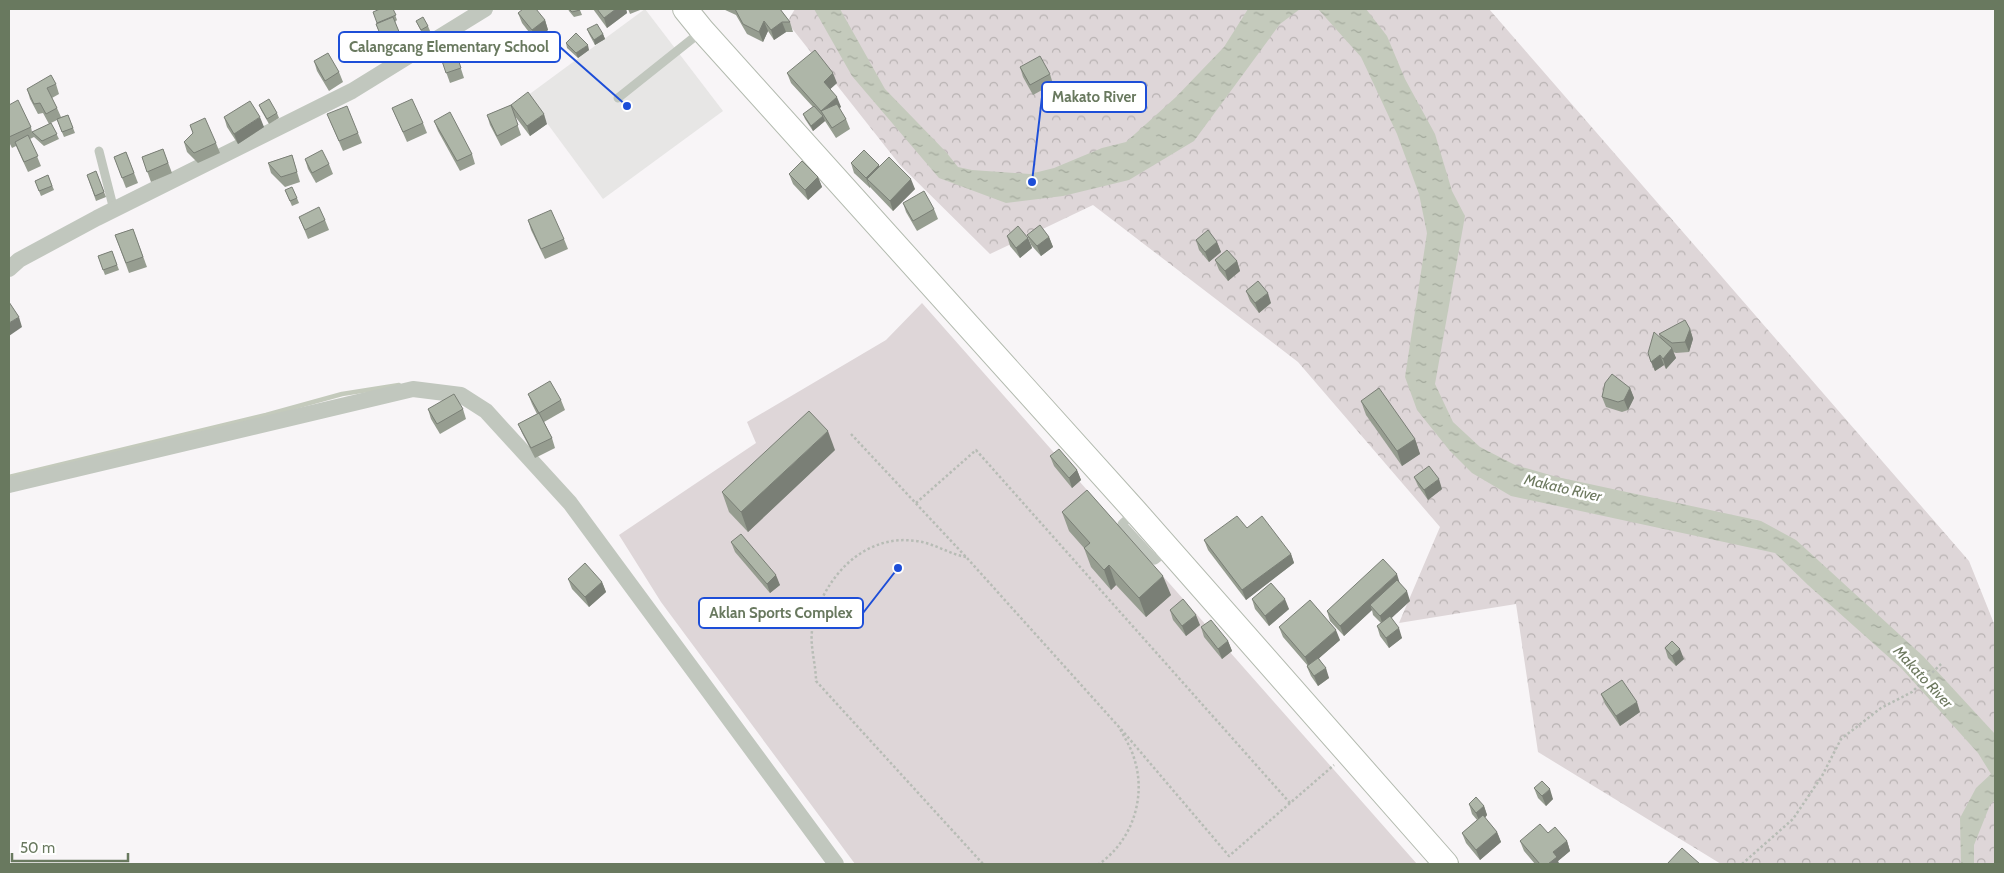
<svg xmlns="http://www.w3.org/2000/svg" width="2004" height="873" viewBox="0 0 2004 873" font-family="Cabin,sans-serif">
	<defs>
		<pattern id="forest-crowns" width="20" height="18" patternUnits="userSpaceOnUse" patternTransform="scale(1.25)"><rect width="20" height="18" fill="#ded6d8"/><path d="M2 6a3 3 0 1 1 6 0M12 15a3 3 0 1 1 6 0" fill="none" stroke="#b8b2b2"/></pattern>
		<pattern id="water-ripples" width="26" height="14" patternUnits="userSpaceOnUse" patternTransform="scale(1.25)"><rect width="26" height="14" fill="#c4cabc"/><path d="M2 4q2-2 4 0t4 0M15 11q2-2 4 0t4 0" fill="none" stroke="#a3a99c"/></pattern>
	</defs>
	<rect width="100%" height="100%" fill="#f8f5f7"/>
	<path fill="#e7e6e5" d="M 645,9 L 723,111 L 603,199 L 527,96 Z"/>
	<path fill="url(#forest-crowns)" d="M 795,9 L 1489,9 L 1969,561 L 1995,626 L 1995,864 L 1721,864 L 1538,752 L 1516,604 L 1399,623 L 1440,527 L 1298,362 L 1093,205 L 990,254 L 900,165 L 787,22 Z"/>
	<path fill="#ded6d8" d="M 922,303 L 1417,864 L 855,864 L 661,602 L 619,535 L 756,443 L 747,422 L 886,340 Z"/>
	<g fill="url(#water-ripples)">
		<path d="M 814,9 L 840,9 L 885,89 L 946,152 L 958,167 L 972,170 L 1030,174 L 1054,168 L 1102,148 L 1126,142 L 1176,97 L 1224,47 L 1248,9 L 1300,9 L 1280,24 L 1194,141 L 1129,180 L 1063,196 L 1006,203 L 939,178 L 852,76 Z"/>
		<path d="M 1318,9 L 1366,9 L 1387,36 L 1405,79 L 1435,134 L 1452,191 L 1465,216 L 1435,384 L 1453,422 L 1480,447 L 1515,465 L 1557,477 L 1761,521 L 1796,540 L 1923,656 L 1995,734 L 1995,800 L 1990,805 L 1974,845 L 1974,864 L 1961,864 L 1960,818 L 1976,788 L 1991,774 L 1978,753 L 1902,669 L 1808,585 L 1775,553 L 1511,496 L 1472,473 L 1450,451 L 1417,410 L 1405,377 L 1427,233 L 1419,194 L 1397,134 L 1361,57 Z"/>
	</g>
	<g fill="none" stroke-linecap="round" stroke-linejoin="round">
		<path stroke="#c4cabc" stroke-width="4.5" d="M 9,477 L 266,415 L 342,394 L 399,385"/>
		<g stroke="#b3baaf" stroke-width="26">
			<path id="secondary" d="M 685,9 L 702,30 L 1135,511 L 1446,864"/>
		</g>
		<g stroke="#b7bcb5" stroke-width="2.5" stroke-dasharray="2.5 2.5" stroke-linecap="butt">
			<path d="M 851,434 L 967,558 L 1119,727 C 1124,737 1131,747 1134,758 C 1147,797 1132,841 1099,864"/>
			<path d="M 916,503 L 976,450 L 1290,803"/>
			<path d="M 966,557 C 949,554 934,543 916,541 C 862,533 820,581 812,631 C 810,647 816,665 816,681 L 983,864"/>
			<path d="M 1121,729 L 1229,856 L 1334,765"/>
			<path d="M 1742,864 L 1793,819 L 1822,776 L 1841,739 L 1881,708 L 1912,692 L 1941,664"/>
		</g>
		<g stroke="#c1c7be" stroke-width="9">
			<path d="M 618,98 L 702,31"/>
			<path d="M 99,151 L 114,210"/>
			<path d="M 1135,512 L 1122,524 L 1155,560 L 1168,550"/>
		</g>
		<g stroke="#c1c7be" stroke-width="16">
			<path d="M 9,269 L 19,260 L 97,218 L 352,91 L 485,9"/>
			<path d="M 9,485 L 413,389 L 461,395 L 486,411 L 570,503 L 836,864"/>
		</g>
		<use href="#secondary" stroke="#fff" stroke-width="24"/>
	</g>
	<g fill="#969d90">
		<path d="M 393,9 L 397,20 L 395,22 L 406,49 L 388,56 L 376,24 Z"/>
		<path d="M 568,9 L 579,9 L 580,10 L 582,15 L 574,17 L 569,11 Z"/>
		<path d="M 593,9 L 626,9 L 627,13 L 607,28 Z"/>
		<path d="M 628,9 L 639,9 L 640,10 L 630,14 Z"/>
		<path d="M 723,9 L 780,9 L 790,22 L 793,32 L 786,32 L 774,40 L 768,31 L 763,42 L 747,34 L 736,15 Z"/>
		<path d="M 518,13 L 545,20 L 548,30 L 535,40 L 522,23 Z"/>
		<path d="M 416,21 L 428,26 L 430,31 L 423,35 Z"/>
		<path d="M 587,29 L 603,34 L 605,39 L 595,45 L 589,34 Z"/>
		<path d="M 452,41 L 464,78 L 450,83 L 441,58 Z"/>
		<path d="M 566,43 L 589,50 L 578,58 L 567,48 Z"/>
		<path d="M 314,61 L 339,72 L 343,82 L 329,91 L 317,71 Z"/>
		<path d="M 1020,67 L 1050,74 L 1053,84 L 1033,95 L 1023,77 Z"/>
		<path d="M 787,73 L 837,83 L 830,89 L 841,107 L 839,108 L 846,119 L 850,129 L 836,138 L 825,121 L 813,131 L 805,119 L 803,114 L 813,107 L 791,83 Z"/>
		<path d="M 56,84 L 59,94 L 52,98 L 57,108 L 61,117 L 68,115 L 75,133 L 64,137 L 57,120 L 51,123 L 59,139 L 44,146 L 34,137 L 30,139 L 41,166 L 28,172 L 16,146 L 12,148 L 9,142 L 9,105 L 31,127 L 32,132 L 49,124 L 43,113 L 38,114 L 30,99 L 27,89 Z"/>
		<path d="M 259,105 L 277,113 L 279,118 L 269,124 L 261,110 Z"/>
		<path d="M 511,105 L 547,124 L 530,136 L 514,115 L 521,135 L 501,146 L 490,125 L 487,115 Z"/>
		<path d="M 392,108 L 423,123 L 427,133 L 407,142 Z"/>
		<path d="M 327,114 L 358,133 L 362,143 L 343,151 Z"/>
		<path d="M 224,117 L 264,127 L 238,144 L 227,127 Z"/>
		<path d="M 434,121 L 472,154 L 475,164 L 460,171 L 438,131 Z"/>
		<path d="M 190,125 L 216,143 L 220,153 L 198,163 L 187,152 L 184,142 L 193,133 Z"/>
		<path d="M 163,149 L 172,173 L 151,182 L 142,157 Z"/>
		<path d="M 126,152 L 138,183 L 126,188 L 114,157 Z"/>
		<path d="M 292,155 L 300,182 L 285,187 L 271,173 L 268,163 Z"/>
		<path d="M 305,159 L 329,164 L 333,174 L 316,183 L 308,169 Z"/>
		<path d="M 851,163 L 880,167 L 915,189 L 893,211 L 870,187 L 870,188 L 854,173 Z"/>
		<path d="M 96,171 L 106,197 L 96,201 L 87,175 Z"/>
		<path d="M 789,174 L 818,177 L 822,187 L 808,200 L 793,184 Z"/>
		<path d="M 48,175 L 54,190 L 41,196 L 35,181 Z"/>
		<path d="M 285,190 L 297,198 L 299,203 L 292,206 Z"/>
		<path d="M 903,203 L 934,209 L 938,219 L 917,231 L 906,212 Z"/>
		<path d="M 299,217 L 325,220 L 329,230 L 308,239 Z"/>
		<path d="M 528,220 L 564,239 L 568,249 L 545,259 L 531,230 Z"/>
		<path d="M 133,229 L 147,267 L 129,273 L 115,235 Z"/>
		<path d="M 1027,235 L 1049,237 L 1053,247 L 1041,256 L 1031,245 Z"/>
		<path d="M 1007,236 L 1028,238 L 1032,248 L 1020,258 L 1010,246 Z"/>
		<path d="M 1196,240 L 1217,242 L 1221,252 L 1209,262 L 1199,250 Z"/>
		<path d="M 112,251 L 119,270 L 105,275 L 98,256 Z"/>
		<path d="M 1215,260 L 1237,261 L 1240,271 L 1228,281 L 1219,270 Z"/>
		<path d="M 1246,291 L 1271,303 L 1259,313 L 1250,301 Z"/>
		<path d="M 1690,329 L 1693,339 L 1689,352 L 1676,353 L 1673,352 L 1676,358 L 1666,369 L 1664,365 L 1655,371 L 1648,353 L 1660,338 L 1659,334 Z"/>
		<path d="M 1630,388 L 1634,398 L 1628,410 L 1622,412 L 1606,407 L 1602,397 Z"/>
		<path d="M 528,394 L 561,400 L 565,410 L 544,422 L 552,438 L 555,448 L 535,458 L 522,433 L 518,424 L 537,414 L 532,404 Z"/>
		<path d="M 1361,401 L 1415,439 L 1420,454 L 1402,466 L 1366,415 Z"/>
		<path d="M 428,409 L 463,409 L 466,419 L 440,434 L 431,419 Z"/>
		<path d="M 835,450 L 748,532 L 729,512 L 722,492 Z"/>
		<path d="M 1050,456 L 1077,470 L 1081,480 L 1072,488 L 1054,466 Z"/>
		<path d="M 1414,477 L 1442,489 L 1428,500 L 1418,486 Z"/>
		<path d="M 1062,512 L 1171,595 L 1146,617 L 1116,585 L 1111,590 L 1091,567 L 1084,548 L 1069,531 Z"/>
		<path d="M 1247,528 L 1291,554 L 1294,563 L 1246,600 L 1208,550 L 1204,540 Z"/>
		<path d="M 731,542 L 780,585 L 770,593 L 735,552 Z"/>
		<path d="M 568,579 L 602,582 L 606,592 L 589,607 L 572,589 Z"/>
		<path d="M 1400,584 L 1410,601 L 1391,618 L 1402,638 L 1389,648 L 1380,636 L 1377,626 L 1381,623 L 1373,615 L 1372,610 L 1344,636 L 1330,621 L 1327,611 Z"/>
		<path d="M 1252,599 L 1289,609 L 1269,626 L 1255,609 Z"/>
		<path d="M 1170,610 L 1200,625 L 1186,636 L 1173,620 Z"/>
		<path d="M 1201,627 L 1228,641 L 1232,651 L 1222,659 L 1204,637 Z"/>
		<path d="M 1279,627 L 1340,640 L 1319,658 L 1329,678 L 1318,686 L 1311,676 L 1307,667 L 1308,666 L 1283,637 Z"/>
		<path d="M 1665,648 L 1684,659 L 1676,666 L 1668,658 Z"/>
		<path d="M 1601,694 L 1640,712 L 1620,726 L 1605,704 Z"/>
		<path d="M 1534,788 L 1553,799 L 1546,806 L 1538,798 Z"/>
		<path d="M 1469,804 L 1484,806 L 1487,815 L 1485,818 L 1497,832 L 1501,842 L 1480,860 L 1466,843 L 1462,833 L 1477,820 L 1472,814 Z"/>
		<path d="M 1548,833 L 1567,841 L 1570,851 L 1558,861 L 1559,864 L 1535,864 L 1524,851 L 1520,841 Z"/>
	</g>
	<g fill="#7a7f76">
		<path d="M 616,9 L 626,9 L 627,13 L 607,28 L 604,18 Z"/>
		<path d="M 545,20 L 548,30 L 535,40 L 532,30 Z"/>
		<path d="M 764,21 L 768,31 L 763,42 L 759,32 Z"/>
		<path d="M 782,22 L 786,32 L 774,40 L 771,30 Z"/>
		<path d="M 603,34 L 605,39 L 595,45 L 594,40 Z"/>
		<path d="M 588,45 L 589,50 L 578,58 L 576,53 Z"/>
		<path d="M 833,73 L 837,83 L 827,92 L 824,82 Z"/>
		<path d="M 837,97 L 841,107 L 826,119 L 821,111 Z"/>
		<path d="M 544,114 L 547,124 L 530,136 L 527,126 Z"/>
		<path d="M 823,116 L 825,121 L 813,131 L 811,126 Z"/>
		<path d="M 260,117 L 264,127 L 238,144 L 234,134 Z"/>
		<path d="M 879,165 L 883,175 L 867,179 L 870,187 L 870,188 L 866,178 Z"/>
		<path d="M 818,177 L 822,187 L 808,200 L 805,190 Z"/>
		<path d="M 911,179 L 915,189 L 893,211 L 890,201 Z"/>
		<path d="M 1049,237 L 1053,247 L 1041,256 L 1037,246 Z"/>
		<path d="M 1028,238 L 1032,248 L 1020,258 L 1016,248 Z"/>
		<path d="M 1217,242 L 1221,252 L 1209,262 L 1205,252 Z"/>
		<path d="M 1237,261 L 1240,271 L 1228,281 L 1225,271 Z"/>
		<path d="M 1268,293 L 1271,303 L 1259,313 L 1255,303 Z"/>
		<path d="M 19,317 L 22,327 L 9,336 L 9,323 Z"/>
		<path d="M 1690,329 L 1693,339 L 1689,352 L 1685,342 Z"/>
		<path d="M 1672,348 L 1676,358 L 1666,369 L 1663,359 Z"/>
		<path d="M 1660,355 L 1664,365 L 1655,371 L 1651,362 Z"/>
		<path d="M 1630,388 L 1634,398 L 1628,410 L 1624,400 Z"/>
		<path d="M 828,431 L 835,450 L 748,532 L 741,512 Z"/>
		<path d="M 1415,439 L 1420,454 L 1402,466 L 1397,451 Z"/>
		<path d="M 1077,470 L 1081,480 L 1072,488 L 1069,478 Z"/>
		<path d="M 1439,479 L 1442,489 L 1428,500 L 1424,490 Z"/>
		<path d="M 1291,554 L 1294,563 L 1246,600 L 1242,590 Z"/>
		<path d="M 1109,565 L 1116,585 L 1111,590 L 1104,570 Z"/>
		<path d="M 1397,574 L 1400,584 L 1370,605 L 1372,610 L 1344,636 L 1340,626 Z"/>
		<path d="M 776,575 L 780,585 L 770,593 L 767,584 Z"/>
		<path d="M 1163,576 L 1171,595 L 1146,617 L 1139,598 Z"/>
		<path d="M 602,582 L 606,592 L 589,607 L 585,597 Z"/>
		<path d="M 1407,591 L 1410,601 L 1383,626 L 1380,616 Z"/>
		<path d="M 1285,599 L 1289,609 L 1269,626 L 1265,616 Z"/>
		<path d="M 1196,615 L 1200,625 L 1186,636 L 1182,626 Z"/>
		<path d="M 1399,628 L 1402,638 L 1389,648 L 1386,638 Z"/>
		<path d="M 1336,630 L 1340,640 L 1309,667 L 1305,657 Z"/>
		<path d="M 1228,641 L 1232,651 L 1222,659 L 1218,649 Z"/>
		<path d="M 1680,649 L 1684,659 L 1676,666 L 1672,656 Z"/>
		<path d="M 1326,668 L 1329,678 L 1318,686 L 1314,676 Z"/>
		<path d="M 1637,702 L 1640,712 L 1620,726 L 1616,716 Z"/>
		<path d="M 1550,789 L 1553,799 L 1546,806 L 1542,796 Z"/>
		<path d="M 1484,806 L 1487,815 L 1480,823 L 1476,813 Z"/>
		<path d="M 1497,832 L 1501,842 L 1480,860 L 1476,850 Z"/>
		<path d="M 1567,841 L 1570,851 L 1558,861 L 1559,864 L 1548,864 L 1553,852 Z"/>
	</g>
	<g fill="#aeb6a8" stroke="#7a7f76">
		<path d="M 380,9 L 393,9 L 396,15 L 377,23 L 373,12 Z"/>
		<path d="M 523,9 L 536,9 L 545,20 L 532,30 L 518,13 Z"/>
		<path d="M 569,9 L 579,9 L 580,10 L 572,12 Z"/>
		<path d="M 597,9 L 616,9 L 604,18 Z"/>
		<path d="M 735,9 L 780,9 L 790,22 L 782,22 L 771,30 L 764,21 L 759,32 L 743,24 Z"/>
		<path d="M 393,17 L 402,39 L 385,46 L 376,24 Z"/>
		<path d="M 423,17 L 428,26 L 421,30 L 416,21 Z"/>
		<path d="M 597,24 L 603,34 L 594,40 L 587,29 Z"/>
		<path d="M 576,33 L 588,45 L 576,53 L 566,43 Z"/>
		<path d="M 452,41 L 461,68 L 446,73 L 441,58 L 443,44 Z"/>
		<path d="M 815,50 L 833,73 L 824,82 L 837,97 L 821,111 L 787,73 Z"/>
		<path d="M 328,53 L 339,72 L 325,81 L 314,61 Z"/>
		<path d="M 1040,56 L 1050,74 L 1030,85 L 1020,67 Z"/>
		<path d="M 51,75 L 56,84 L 47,88 L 57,108 L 46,114 L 40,103 L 34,104 L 27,89 Z"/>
		<path d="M 528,92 L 544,114 L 527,126 L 511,105 L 518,125 L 497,136 L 487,115 L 511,105 Z"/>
		<path d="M 269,99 L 277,113 L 267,119 L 259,105 Z"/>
		<path d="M 412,99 L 423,123 L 403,132 L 392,108 Z"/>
		<path d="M 18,100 L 31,127 L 9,137 L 9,105 Z"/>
		<path d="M 250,101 L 260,117 L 234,134 L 224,117 Z"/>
		<path d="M 837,104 L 846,119 L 832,128 L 821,111 Z"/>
		<path d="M 347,106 L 358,133 L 339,141 L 327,114 Z"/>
		<path d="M 814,106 L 823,116 L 811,126 L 803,114 Z"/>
		<path d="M 450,112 L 472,154 L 457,161 L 434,121 Z"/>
		<path d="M 68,115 L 73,128 L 62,132 L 57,119 Z"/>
		<path d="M 205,118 L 216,143 L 194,153 L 184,142 L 193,133 L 190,125 Z"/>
		<path d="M 51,123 L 57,134 L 42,141 L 32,132 Z"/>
		<path d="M 28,135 L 38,156 L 24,162 L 15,142 Z"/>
		<path d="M 163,149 L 168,163 L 147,172 L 142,157 Z"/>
		<path d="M 322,150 L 329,164 L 312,173 L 305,159 Z"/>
		<path d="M 864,150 L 879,165 L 866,178 L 851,163 Z"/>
		<path d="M 126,152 L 134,173 L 122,178 L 114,157 Z"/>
		<path d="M 292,155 L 297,172 L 281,177 L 268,163 Z"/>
		<path d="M 889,157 L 911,179 L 890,201 L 867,179 Z"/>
		<path d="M 802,161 L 818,177 L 805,190 L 789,174 Z"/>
		<path d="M 96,171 L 104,192 L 95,196 L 87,175 Z"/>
		<path d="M 48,175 L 52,186 L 39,191 L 35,181 Z"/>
		<path d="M 292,187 L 297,198 L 290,201 L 285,190 Z"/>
		<path d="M 924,191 L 934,209 L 913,221 L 903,203 Z"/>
		<path d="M 319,207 L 325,220 L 305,230 L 299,217 Z"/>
		<path d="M 551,210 L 564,239 L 541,249 L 528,220 Z"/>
		<path d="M 1040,225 L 1049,237 L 1037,246 L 1027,235 Z"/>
		<path d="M 1018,226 L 1028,238 L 1016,248 L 1007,236 Z"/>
		<path d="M 133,229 L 143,257 L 126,263 L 115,235 Z"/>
		<path d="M 1208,230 L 1217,242 L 1205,252 L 1196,240 Z"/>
		<path d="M 1227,250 L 1237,261 L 1225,271 L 1215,260 Z"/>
		<path d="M 112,251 L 117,265 L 103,270 L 98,256 Z"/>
		<path d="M 1258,281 L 1268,293 L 1255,303 L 1246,291 Z"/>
		<path d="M 9,302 L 19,317 L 9,323 Z"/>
		<path d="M 1685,320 L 1690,329 L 1685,342 L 1672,343 L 1659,334 Z"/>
		<path d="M 1654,332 L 1672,348 L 1663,359 L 1660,355 L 1651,362 L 1648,353 Z"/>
		<path d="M 1612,374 L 1630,388 L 1624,400 L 1618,402 L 1602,397 L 1605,383 Z"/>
		<path d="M 550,381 L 561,400 L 539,413 L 528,394 Z"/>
		<path d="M 1379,388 L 1415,439 L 1397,451 L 1361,401 Z"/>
		<path d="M 454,394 L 463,409 L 437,424 L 428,409 Z"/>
		<path d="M 809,411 L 828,431 L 741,512 L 722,492 Z"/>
		<path d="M 539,413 L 552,438 L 531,448 L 518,424 Z"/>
		<path d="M 1059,449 L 1077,470 L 1069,478 L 1050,456 Z"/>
		<path d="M 1429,466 L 1439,479 L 1424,490 L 1414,477 Z"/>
		<path d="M 1087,490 L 1163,576 L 1139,598 L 1109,565 L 1104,570 L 1084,548 L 1090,543 L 1062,512 Z"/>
		<path d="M 1237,516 L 1247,528 L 1262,516 L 1291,554 L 1242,590 L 1204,540 Z"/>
		<path d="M 741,534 L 776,575 L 767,584 L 731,542 Z"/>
		<path d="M 1383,559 L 1397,574 L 1340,626 L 1327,611 Z"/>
		<path d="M 585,563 L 602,582 L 585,597 L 568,579 Z"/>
		<path d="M 1397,580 L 1407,591 L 1380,616 L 1370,605 Z"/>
		<path d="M 1271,583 L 1285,599 L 1265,616 L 1252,599 Z"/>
		<path d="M 1183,599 L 1196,615 L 1182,626 L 1170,610 Z"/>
		<path d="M 1310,600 L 1336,630 L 1305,657 L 1279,627 Z"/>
		<path d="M 1390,616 L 1399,628 L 1386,638 L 1377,626 Z"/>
		<path d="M 1211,620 L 1228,641 L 1218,649 L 1201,627 Z"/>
		<path d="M 1672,641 L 1680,649 L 1672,656 L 1665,648 Z"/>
		<path d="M 1318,658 L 1326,668 L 1314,676 L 1307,666 Z"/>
		<path d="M 1622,680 L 1637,702 L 1616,716 L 1601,694 Z"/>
		<path d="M 1542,781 L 1550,789 L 1542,796 L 1534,788 Z"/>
		<path d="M 1476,797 L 1484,806 L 1476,813 L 1469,804 Z"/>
		<path d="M 1483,815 L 1497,832 L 1476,850 L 1462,833 Z"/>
		<path d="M 1540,824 L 1548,833 L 1555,827 L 1567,841 L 1553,852 L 1557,857 L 1548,864 L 1540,864 L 1520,841 Z"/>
		<path d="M 1682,848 L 1700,864 L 1667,864 Z"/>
	</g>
	<g text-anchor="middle" stroke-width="5" stroke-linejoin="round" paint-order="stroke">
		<g font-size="15" font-style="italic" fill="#6d795f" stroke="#fff">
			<text transform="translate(1563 488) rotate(13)" y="5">Makato River</text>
			<text transform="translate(1923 677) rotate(47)" y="5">Makato River</text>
		</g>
	</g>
	<path fill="none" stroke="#1d4ed8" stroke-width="2" d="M627 106L560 47M1032 182L1042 97M898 568L863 613"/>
	<g fill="#1d4ed8" stroke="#fff" stroke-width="2">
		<circle cx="627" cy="106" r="5"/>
		<circle cx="1032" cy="182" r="5"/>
		<circle cx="898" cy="568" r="5"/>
	</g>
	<g fill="#fff" stroke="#1d4ed8" stroke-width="2">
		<rect x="339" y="32" width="221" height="30" rx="5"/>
		<rect x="1042" y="82" width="104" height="30" rx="5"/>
		<rect x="699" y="598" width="164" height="30" rx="5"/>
	</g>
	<g font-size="15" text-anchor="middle" font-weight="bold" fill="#69795f">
		<text x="449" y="52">Calangcang Elementary School</text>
		<text x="1094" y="102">Makato River</text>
		<text x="781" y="618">Aklan Sports Complex</text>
	</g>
	<rect width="2004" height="873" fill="none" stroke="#69795f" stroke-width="20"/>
	<path d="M12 853v8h116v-8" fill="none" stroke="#69795f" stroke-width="2.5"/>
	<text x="20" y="853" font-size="15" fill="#69795f" stroke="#ffffff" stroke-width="4" paint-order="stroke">50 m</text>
</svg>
